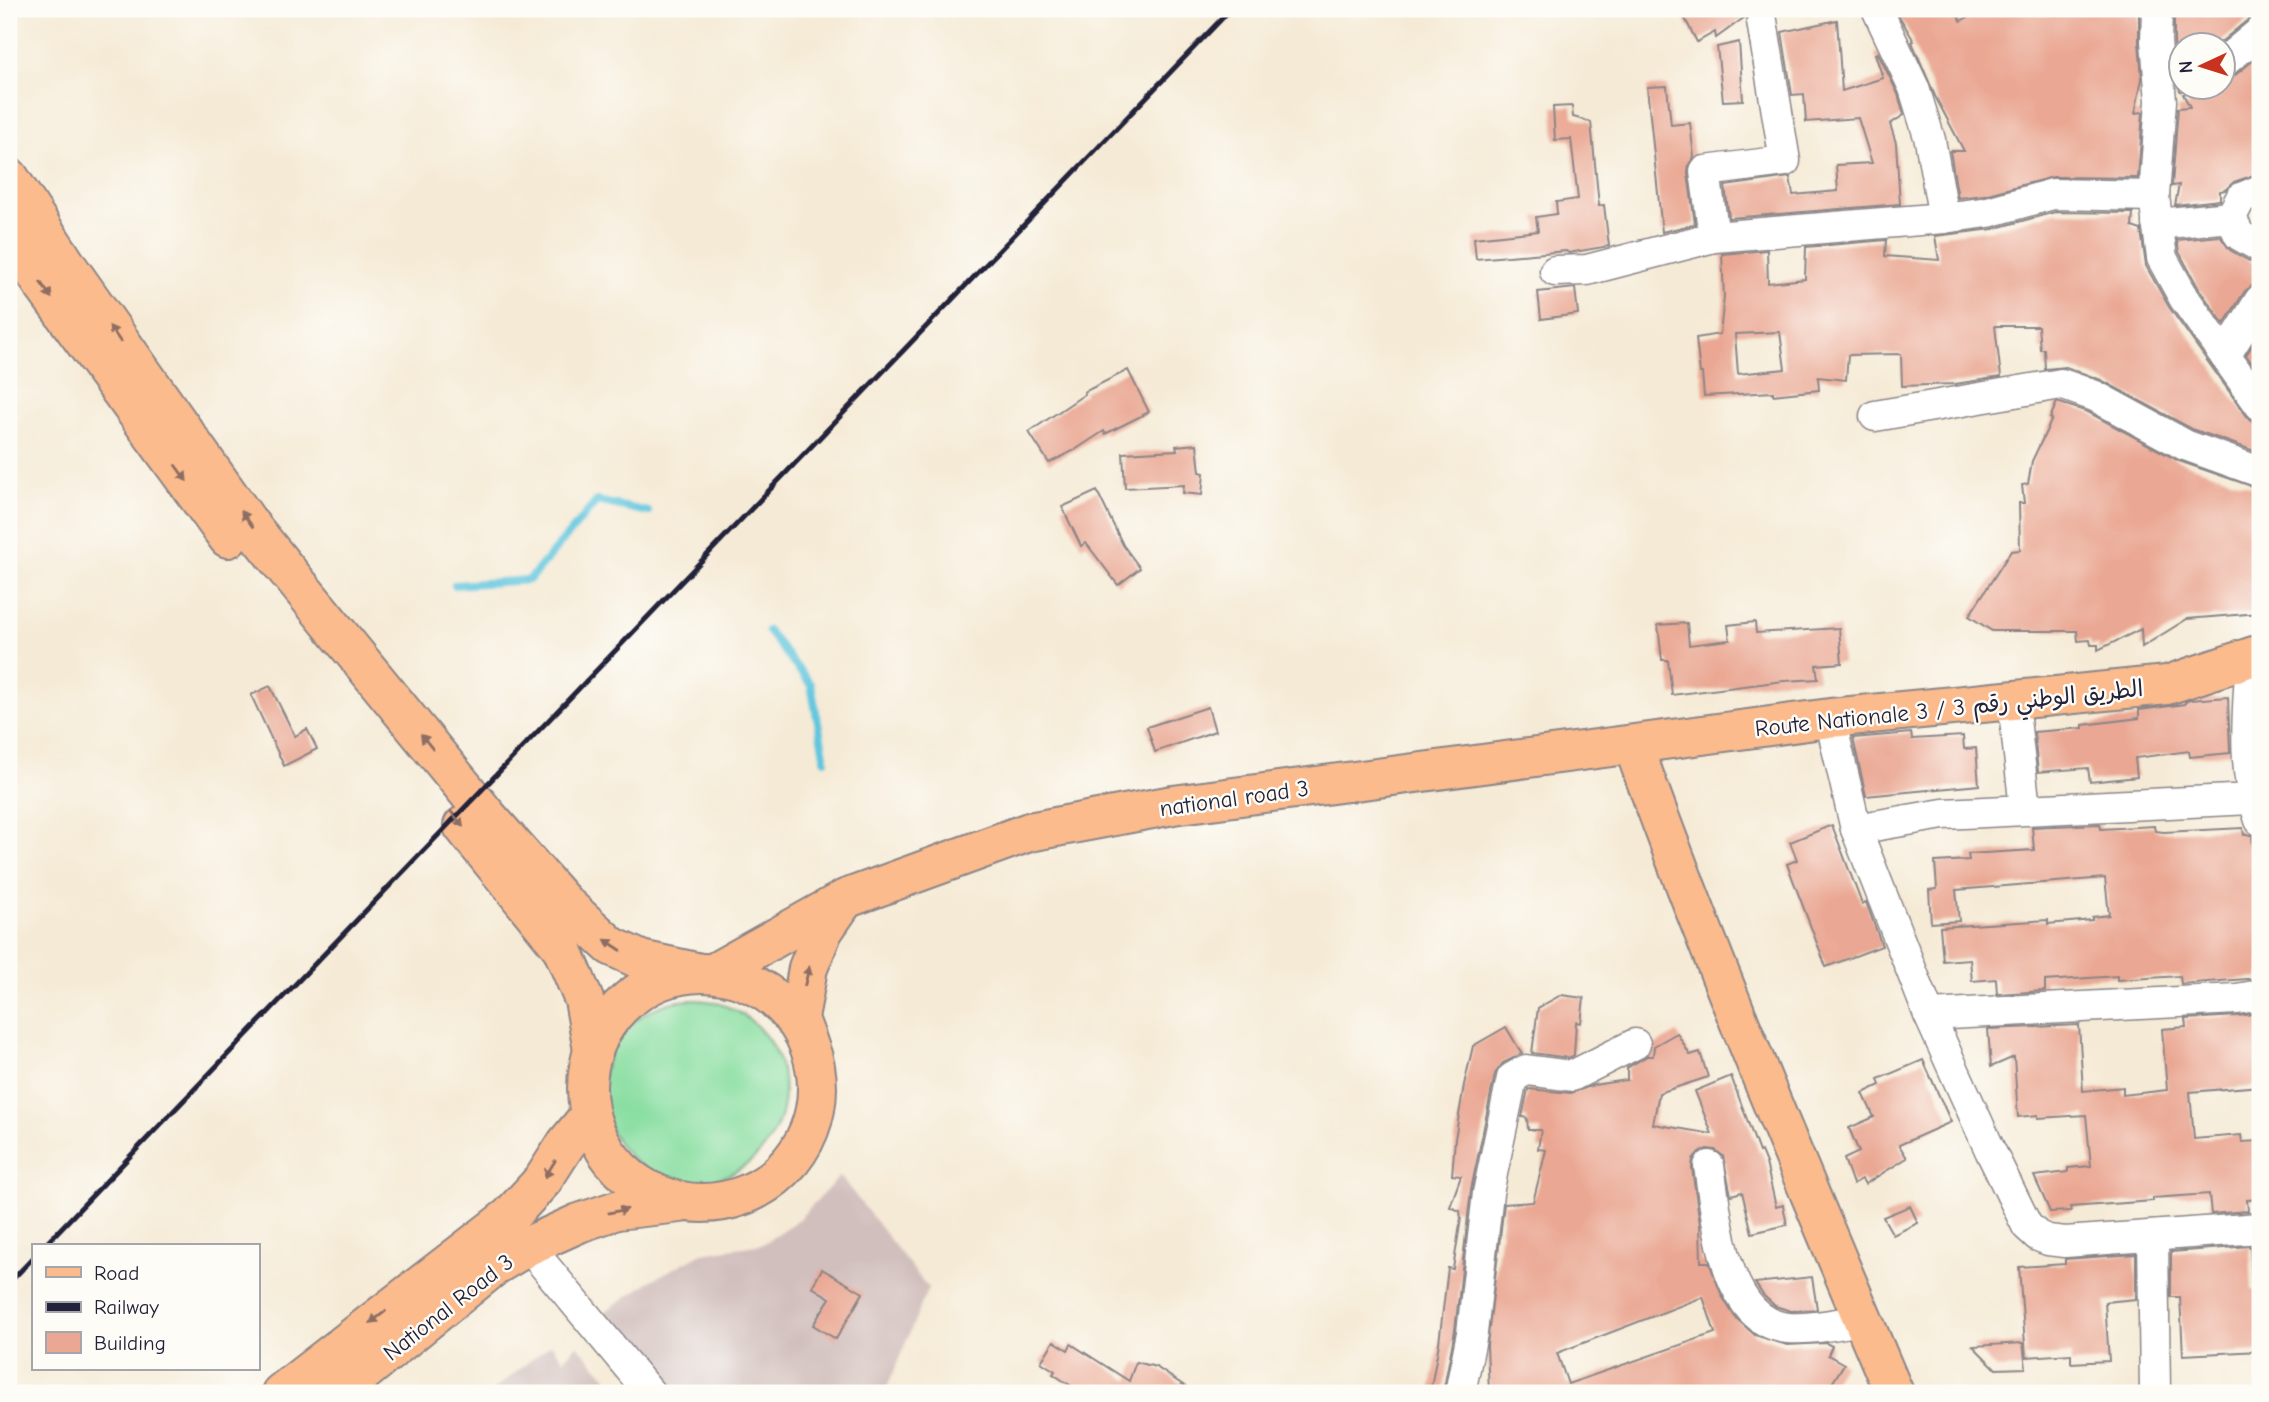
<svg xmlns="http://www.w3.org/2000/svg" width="2269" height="1402" viewBox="0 0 2269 1402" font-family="'Comic Neue','Playpen Sans Arabic',sans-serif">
	<rect width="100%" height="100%" fill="#fdfcf7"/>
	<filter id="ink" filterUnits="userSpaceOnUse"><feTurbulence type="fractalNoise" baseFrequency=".0143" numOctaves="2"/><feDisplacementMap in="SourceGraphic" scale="14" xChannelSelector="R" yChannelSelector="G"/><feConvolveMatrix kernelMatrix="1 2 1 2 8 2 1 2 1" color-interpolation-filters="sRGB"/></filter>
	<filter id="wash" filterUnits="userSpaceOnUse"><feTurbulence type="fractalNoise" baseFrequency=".00686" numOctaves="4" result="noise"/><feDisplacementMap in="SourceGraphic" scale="28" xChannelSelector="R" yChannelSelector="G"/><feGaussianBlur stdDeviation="1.57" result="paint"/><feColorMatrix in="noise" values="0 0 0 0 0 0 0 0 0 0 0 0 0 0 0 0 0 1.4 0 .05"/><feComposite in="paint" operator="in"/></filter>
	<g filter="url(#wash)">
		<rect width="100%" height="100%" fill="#f5ead5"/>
		<g fill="#d1bfbd">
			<path d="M 840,1176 L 928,1288 L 885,1393 L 671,1393 L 601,1314 L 652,1280 L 702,1253 L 763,1244 L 799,1219 Z"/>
			<path d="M 551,1344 L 564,1360 L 577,1345 L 621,1393 L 490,1393 Z"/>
		</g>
		<circle fill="#89dea1" stroke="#56806e" stroke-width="2" cx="693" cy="1091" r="91"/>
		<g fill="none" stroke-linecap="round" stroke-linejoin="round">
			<g stroke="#60c6de" stroke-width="8">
				<path d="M 455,585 L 529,580 L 597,501 L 648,512"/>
				<path d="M 768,631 L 811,685 L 825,760"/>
			</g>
		</g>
		<g id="blocks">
			<g fill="#eaa793" fill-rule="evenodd">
				<path d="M 1680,9 L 1750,9 L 1745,17 L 1716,38 L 1715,32 L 1697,42 Z"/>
				<path d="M 1910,9 L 1954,9 L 1961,21 L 1982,9 L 1997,9 L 2001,15 L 2013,9 L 2053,9 L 2055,15 L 2078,9 L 2124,11 L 2125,9 L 2139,9 L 2139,42 L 2142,79 L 2135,113 L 2143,112 L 2138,178 L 2053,177 L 1984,195 L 1958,198 L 1950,151 L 1964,151 L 1935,96 L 1912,42 L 1914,41 L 1899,16 Z"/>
				<path d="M 2174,9 L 2260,9 L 2260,15 L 2249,19 L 2216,46 L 2181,46 L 2181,92 L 2177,84 L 2174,41 Z"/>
				<path d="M 1837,20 L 1842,91 L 1883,78 L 1875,54 L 1878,53 L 1898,94 L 1904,115 L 1890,124 L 1896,143 L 1900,204 L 1729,218 L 1725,186 L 1790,177 L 1793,195 L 1838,191 L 1836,165 L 1872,163 L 1858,118 L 1806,122 L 1804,94 L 1792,95 L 1782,32 Z"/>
				<path d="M 1739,42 L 1743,100 L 1723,101 L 1717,47 Z"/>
				<path d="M 2260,55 L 2260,173 L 2234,182 L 2225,190 L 2220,191 L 2220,200 L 2175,205 L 2179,185 L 2172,186 L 2178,108 L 2190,107 L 2183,94 L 2204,88 L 2223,88 L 2223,79 L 2235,75 Z"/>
				<path d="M 1667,86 L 1671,125 L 1690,123 L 1694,157 L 1689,164 L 1688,173 L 1695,224 L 1662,232 L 1647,87 Z"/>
				<path d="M 1572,106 L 1573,117 L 1591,122 L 1599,206 L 1604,205 L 1609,246 L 1569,253 L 1566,251 L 1476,259 L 1474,238 L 1538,231 L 1536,217 L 1557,214 L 1556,202 L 1578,199 L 1571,139 L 1555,140 L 1553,107 Z"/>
				<path d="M 2055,212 L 2133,213 L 2132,227 L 2141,230 L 2146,266 L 2169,307 L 2246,415 L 2252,421 L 2260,422 L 2260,453 L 2192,429 L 2101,380 L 2066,367 L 2045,369 L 2044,349 L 2040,349 L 2038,326 L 1995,326 L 2001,377 L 1955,384 L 1902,386 L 1901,354 L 1848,355 L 1846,380 L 1818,377 L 1819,390 L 1773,395 L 1773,392 L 1704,396 L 1702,373 L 1700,373 L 1696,338 L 1720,334 L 1724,297 L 1722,254 L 1767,250 L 1768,283 L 1805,279 L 1806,247 L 1886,240 L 1885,256 L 1939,260 L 1935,236 L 1993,229 ZM 1780,332 L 1785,369 L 1738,374 L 1735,334 Z"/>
				<path d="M 2220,236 L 2230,250 L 2251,262 L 2260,264 L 2255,284 L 2245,291 L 2224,324 L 2199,289 L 2179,252 L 2177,240 Z"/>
				<path d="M 1575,288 L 1578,314 L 1541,319 L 1538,292 Z"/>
				<path d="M 2260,333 L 2260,375 L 2246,355 Z"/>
				<path d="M 1128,370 L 1149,412 L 1105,434 L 1104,431 L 1075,450 L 1049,463 L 1029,432 L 1085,394 L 1084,392 Z"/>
				<path d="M 2057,402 L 2088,412 L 2179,461 L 2260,489 L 2260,574 L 2258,574 L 2259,613 L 2187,619 L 2142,647 L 2141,629 L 2098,650 L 2098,645 L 2091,645 L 2090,640 L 2078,641 L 2077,631 L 1992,631 L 1969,616 L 2011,551 L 2020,550 L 2019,503 L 2024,503 L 2022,485 L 2028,484 L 2032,461 L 2052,419 L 2050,418 Z"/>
				<path d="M 1197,444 L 1200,472 L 1204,473 L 1202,495 L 1183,493 L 1184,485 L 1125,488 L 1123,453 L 1177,450 L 1176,446 Z"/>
				<path d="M 1097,491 L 1123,545 L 1140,568 L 1118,585 L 1086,543 L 1081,546 L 1062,507 Z"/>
				<path d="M 1755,622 L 1756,633 L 1839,628 L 1842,663 L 1816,665 L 1818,679 L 1784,681 L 1672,695 L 1668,660 L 1662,660 L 1658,625 L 1687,623 L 1689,645 L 1730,640 L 1728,625 Z"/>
				<path d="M 270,686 L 295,736 L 307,729 L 317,749 L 284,766 L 251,695 Z"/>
				<path d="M 2228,697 L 2230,753 L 2190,757 L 2189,751 L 2135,758 L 2137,777 L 2090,782 L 2088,768 L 2038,772 L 2034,732 L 2083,728 L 2083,725 L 2139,718 L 2139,710 L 2185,704 L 2185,702 L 2190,700 Z"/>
				<path d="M 1208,707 L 1215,731 L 1155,752 L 1147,727 Z"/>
				<path d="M 1911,733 L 1912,739 L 1963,736 L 1964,749 L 1976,748 L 1979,785 L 1866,796 L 1853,738 Z"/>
				<path d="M 2100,824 L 2101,829 L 2154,826 L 2155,831 L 2164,832 L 2243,828 L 2244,835 L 2252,835 L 2260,921 L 2260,978 L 2181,984 L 2180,976 L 2117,980 L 2117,976 L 2045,981 L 2045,991 L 1997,994 L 1996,979 L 1972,981 L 1970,959 L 1943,961 L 1940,927 L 2048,920 L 2048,924 L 2092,920 L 2092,917 L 2109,915 L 2105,878 L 1956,890 L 1959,921 L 1931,923 L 1929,890 L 1937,889 L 1935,862 L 1969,860 L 1968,854 L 2034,850 L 2032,827 Z"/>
				<path d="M 1832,825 L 1862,904 L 1866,902 L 1882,946 L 1826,967 L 1787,864 L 1797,860 L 1790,842 Z"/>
				<path d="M 1561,995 L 1584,998 L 1581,1023 L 1576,1022 L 1574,1055 L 1569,1058 L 1532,1053 L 1538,1008 Z"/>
				<path d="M 2260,1013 L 2260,1086 L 2190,1092 L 2194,1139 L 2241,1135 L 2242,1142 L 2260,1141 L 2260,1199 L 2247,1200 L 2248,1211 L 2211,1214 L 2209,1194 L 2153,1198 L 2153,1201 L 2070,1207 L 2071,1211 L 2050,1212 L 2034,1176 L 2068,1172 L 2068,1168 L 2091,1166 L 2086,1115 L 2038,1118 L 2038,1115 L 2018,1117 L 2014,1057 L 1991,1067 L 1988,1029 L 2079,1025 L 2083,1091 L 2123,1087 L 2123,1095 L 2167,1090 L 2162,1029 L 2186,1027 L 2185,1019 L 2238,1016 Z"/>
				<path d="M 1506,1027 L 1522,1054 L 1503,1063 L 1495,1074 L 1471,1190 L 1455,1330 L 1443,1393 L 1430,1393 L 1439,1343 L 1448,1268 L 1453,1269 L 1461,1218 L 1460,1211 L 1450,1207 L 1461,1176 L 1452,1175 L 1455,1139 L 1464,1085 L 1473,1046 Z"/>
				<path d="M 1677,1033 L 1690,1055 L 1700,1052 L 1708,1077 L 1659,1093 L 1653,1124 L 1712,1134 L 1695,1091 L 1731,1076 L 1759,1152 L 1761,1151 L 1766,1163 L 1776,1207 L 1783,1205 L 1787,1225 L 1752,1233 L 1742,1192 L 1731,1195 L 1723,1156 L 1715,1150 L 1707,1149 L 1699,1152 L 1693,1159 L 1692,1168 L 1700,1224 L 1701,1262 L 1709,1262 L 1722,1296 L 1735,1317 L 1755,1335 L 1787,1345 L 1826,1343 L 1832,1346 L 1828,1355 L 1844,1364 L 1826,1393 L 1609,1393 L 1605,1391 L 1584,1393 L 1489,1393 L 1487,1345 L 1504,1204 L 1533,1202 L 1546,1150 L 1538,1149 L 1541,1130 L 1528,1130 L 1527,1118 L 1522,1117 L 1528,1089 L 1571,1093 L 1594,1085 L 1627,1080 L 1627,1068 L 1647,1056 L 1653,1056 L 1654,1046 ZM 1703,1297 L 1715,1333 L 1568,1384 L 1557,1353 Z"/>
				<path d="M 1923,1060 L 1951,1122 L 1899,1145 L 1907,1158 L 1865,1184 L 1862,1179 L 1853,1184 L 1844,1159 L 1859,1152 L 1849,1128 L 1874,1117 L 1863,1093 L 1880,1085 L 1878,1079 Z"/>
				<path d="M 1910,1206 L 1918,1223 L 1893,1235 L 1883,1217 Z"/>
				<path d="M 2250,1246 L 2252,1290 L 2260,1290 L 2260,1351 L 2183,1355 L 2180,1297 L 2171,1297 L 2171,1252 Z"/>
				<path d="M 2136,1254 L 2136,1299 L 2105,1302 L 2109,1361 L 2071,1363 L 2071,1354 L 2026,1357 L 2019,1267 L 2065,1264 L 2065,1259 Z"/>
				<path d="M 822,1269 L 863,1293 L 836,1339 L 813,1325 L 830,1298 L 812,1287 Z"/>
				<path d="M 1812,1277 L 1817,1309 L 1814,1310 L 1791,1311 L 1775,1306 L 1763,1295 L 1755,1283 Z"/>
				<path d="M 1054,1341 L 1068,1350 L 1071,1344 L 1129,1381 L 1136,1362 L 1156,1367 L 1195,1393 L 1082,1393 L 1053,1374 L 1055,1371 L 1041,1362 Z"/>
				<path d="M 2023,1343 L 2026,1368 L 1996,1369 L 1973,1346 Z"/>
			</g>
		</g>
	</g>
	<g filter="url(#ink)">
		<use href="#blocks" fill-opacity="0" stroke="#8c8688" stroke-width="2"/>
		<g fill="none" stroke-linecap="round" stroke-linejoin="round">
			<g stroke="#8c8688" stroke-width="33">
				<g id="minor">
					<path d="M 1877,9 L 1914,88 L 1930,140 L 1944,218"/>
					<path d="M 2157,9 L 2156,41 L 2161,101 L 2154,196 L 2162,258 L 2184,298 L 2260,405"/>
					<path d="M 2224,62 L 2260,32"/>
					<path d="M 2231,217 L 2241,198 L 2260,190"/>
					<path d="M 2157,224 L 2231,217 L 2239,235 L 2260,247"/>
					<path d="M 1714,237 L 1705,171 L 1785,161 L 1762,21"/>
					<path d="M 1555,271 L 1587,270 L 1714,237 L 1944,218 L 1988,212 L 2053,194 L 2154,196"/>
					<path d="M 2225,356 L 2260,300"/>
					<path d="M 1875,416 L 2061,384 L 2095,396 L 2185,445 L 2260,472"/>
					<path d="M 2251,656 C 2248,710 2241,769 2260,820"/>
					<path d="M 2013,701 L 2025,809"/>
					<path d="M 1830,718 L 1856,829 L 1929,1015 L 1990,1150 L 2027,1226 L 2038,1236 L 2048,1240 L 2065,1242 L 2260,1228"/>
					<path d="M 1856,829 L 1943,814 L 2252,799"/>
					<path d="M 1929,1015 L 2237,999 L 2260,995"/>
					<path d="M 1709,1166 C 1717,1215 1723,1322 1788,1328 C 1813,1330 1839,1323 1863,1320"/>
					<path d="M 2153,1236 L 2155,1393"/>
					<path d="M 528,1246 L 650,1393"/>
					<path d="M 1460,1393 L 1472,1333 L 1488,1193 L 1512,1078 L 1526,1070 L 1572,1076 L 1635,1044"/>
				</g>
			</g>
			<g stroke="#8c8688" stroke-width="42">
				<g id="major">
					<path d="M 9,177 L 68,267 L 250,525 L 488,817 L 564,903 L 611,946 L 641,960 L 701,973"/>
					<path d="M 9,233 L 43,285 L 228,538"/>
					<path d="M 1633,745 C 1712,964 1803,1179 1894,1393"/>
					<path d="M 463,826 L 562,948 L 584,1000 L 593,1050"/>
				</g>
			</g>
			<g stroke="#8c8688" stroke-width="42">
				<g id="highway">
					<path d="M 713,973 L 845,899 L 1029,832 L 1173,805 L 1830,718 L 2167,685 L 2260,654"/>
					<circle cx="702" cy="1088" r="115"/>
					<path d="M 807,1040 L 799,1019 L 808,968 L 823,931 L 843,902"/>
					<path d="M 281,1393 L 510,1216 L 543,1180 L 566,1144 L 590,1115"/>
					<path d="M 338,1393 L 496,1265 L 528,1246 L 579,1223 L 617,1210 L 680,1203"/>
				</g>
			</g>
			<use href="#minor" stroke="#fff" stroke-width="30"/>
			<use href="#major" stroke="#fbbb8d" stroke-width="38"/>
			<use href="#highway" stroke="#fbbb8d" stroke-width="38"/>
			<g stroke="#22223b" stroke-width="5">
				<path d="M 44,1246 L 1231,9"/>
				<path d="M 9,1283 L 33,1258"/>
			</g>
		</g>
		<defs><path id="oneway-solid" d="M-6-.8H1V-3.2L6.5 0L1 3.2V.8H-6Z" transform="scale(1.75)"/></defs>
		<g fill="#8e6e64">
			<use href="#oneway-solid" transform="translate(46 290) rotate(55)"/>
			<use href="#oneway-solid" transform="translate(115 334) rotate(-125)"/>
			<use href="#oneway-solid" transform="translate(181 473) rotate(54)"/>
			<use href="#oneway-solid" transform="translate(247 519) rotate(-126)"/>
			<use href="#oneway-solid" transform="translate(427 742) rotate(-129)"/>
			<use href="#oneway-solid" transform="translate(457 819) rotate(51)"/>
			<use href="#oneway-solid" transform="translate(613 945) rotate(-147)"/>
			<use href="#oneway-solid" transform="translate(807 976) rotate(-76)"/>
			<use href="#oneway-solid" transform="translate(550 1169) rotate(122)"/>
			<use href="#oneway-solid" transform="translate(618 1211) rotate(-12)"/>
			<use href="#oneway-solid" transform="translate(378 1317) rotate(142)"/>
		</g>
	</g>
	<g text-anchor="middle" stroke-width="5" stroke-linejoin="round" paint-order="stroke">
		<g font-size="23" fill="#22223b" stroke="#fdfcf7">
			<text transform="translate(1949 708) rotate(-6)" y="8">Route Nationale 3 / الطريق الوطني رقم 3</text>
			<text transform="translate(1234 798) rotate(-8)" y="8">national road 3</text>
			<text transform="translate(448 1307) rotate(-38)" y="8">National Road 3</text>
		</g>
	</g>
	<rect width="2269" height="1402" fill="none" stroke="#fdfcf7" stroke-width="35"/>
	<rect x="32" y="1244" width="228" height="126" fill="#fdfcf7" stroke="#a5a5ac" stroke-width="2"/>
	<rect x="46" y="1267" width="35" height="10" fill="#fbbb8d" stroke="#a5a5ac" stroke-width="2"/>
	<text x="94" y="1280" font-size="21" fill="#22223b">Road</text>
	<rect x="46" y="1302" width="35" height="10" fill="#22223b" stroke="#a5a5ac" stroke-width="2"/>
	<text x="94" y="1314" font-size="21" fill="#22223b">Railway</text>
	<rect x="46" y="1332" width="35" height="21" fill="#eaa793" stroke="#a5a5ac" stroke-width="2"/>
	<text x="94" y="1350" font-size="21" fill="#22223b">Building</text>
	<g transform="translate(2202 66) rotate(266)"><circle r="33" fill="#fdfcf7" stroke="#a5a5ac" stroke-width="2"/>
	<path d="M0-5L12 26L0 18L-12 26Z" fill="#c8321e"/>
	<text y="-10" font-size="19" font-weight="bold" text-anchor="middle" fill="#22223b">N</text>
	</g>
</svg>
